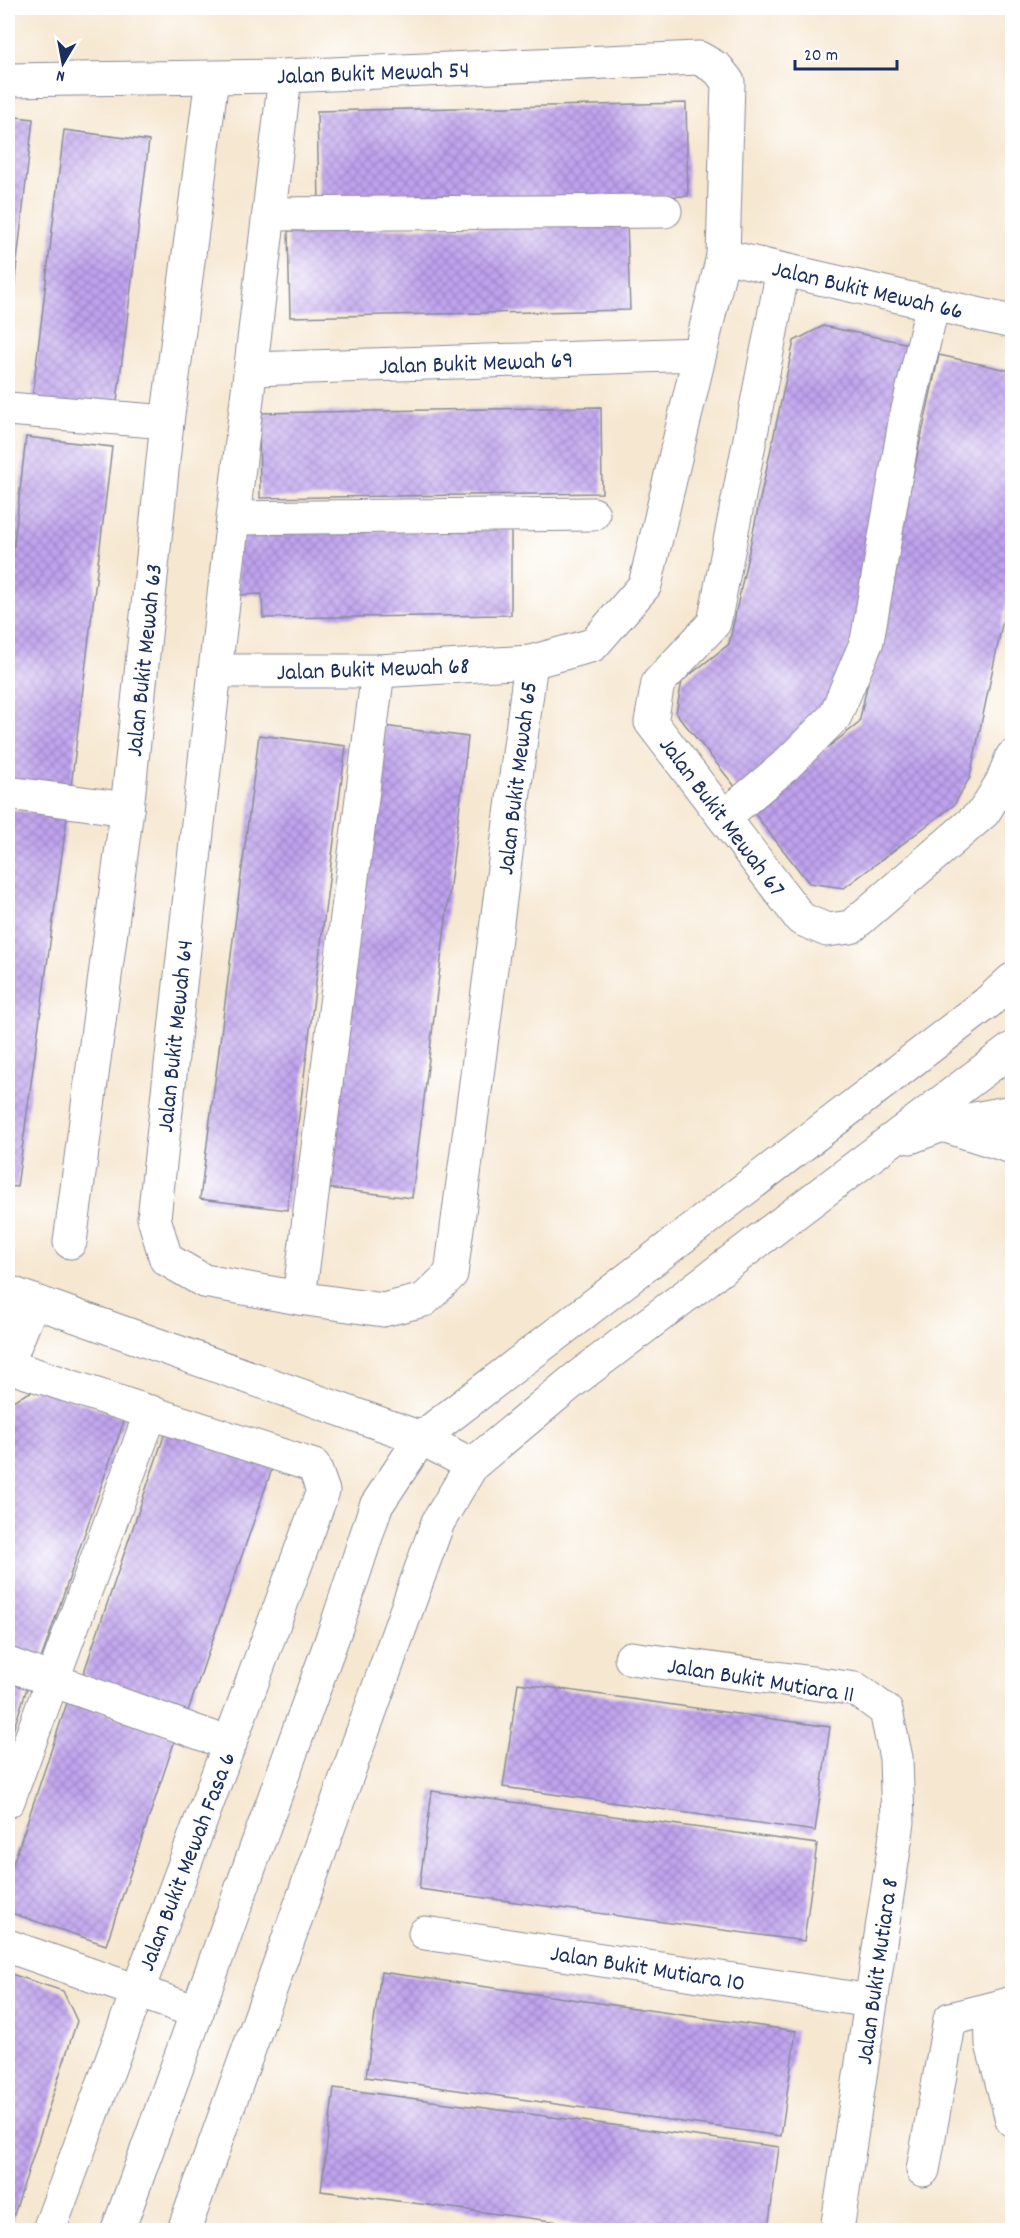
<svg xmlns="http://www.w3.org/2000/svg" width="1020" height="2238" viewBox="0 0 1020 2238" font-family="Dekko,sans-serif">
	<defs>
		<pattern id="building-cross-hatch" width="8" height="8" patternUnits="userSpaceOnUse" patternTransform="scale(1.5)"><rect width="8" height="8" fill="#c0a3ee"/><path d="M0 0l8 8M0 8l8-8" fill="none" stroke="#9b85c4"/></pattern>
	</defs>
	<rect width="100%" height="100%" fill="#fff"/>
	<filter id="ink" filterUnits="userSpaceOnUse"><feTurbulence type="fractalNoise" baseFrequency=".0167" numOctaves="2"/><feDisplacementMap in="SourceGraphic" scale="12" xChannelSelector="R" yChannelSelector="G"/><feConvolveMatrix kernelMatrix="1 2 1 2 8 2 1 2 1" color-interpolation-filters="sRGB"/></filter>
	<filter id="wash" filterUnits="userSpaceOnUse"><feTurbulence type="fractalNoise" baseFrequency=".008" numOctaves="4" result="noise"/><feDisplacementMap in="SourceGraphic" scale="24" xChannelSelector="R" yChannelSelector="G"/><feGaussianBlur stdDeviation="1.35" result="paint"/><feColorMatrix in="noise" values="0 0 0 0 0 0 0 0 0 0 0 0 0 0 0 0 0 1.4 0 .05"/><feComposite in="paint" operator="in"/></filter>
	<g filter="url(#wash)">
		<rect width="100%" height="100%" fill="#f6e7d0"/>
		<g id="blocks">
			<g fill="url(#building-cross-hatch)">
				<path d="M 686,103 L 688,196 L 319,204 L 317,111 Z"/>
				<path d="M 8,116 L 33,119 L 9,333 L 8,333 Z"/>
				<path d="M 64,130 L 149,141 L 115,418 L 31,408 Z"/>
				<path d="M 627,223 L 630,310 L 290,317 L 288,231 Z"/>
				<path d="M 823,326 L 915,345 L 837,708 L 737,789 L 676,713 L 682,681 L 729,644 L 794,341 Z"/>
				<path d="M 939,355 L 1012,371 L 1012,577 L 970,777 L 954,805 L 844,888 L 809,883 L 750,808 L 859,723 Z"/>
				<path d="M 601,407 L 602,493 L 260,498 L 259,413 Z"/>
				<path d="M 26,437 L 112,447 L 71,787 L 8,780 L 8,596 Z"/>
				<path d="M 511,529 L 511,615 L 263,618 L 262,594 L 238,595 L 237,532 Z"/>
				<path d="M 383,726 L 468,737 L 412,1198 L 327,1188 Z"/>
				<path d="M 259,735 L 346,746 L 287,1210 L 200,1199 Z"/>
				<path d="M 8,809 L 67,817 L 17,1187 L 8,1186 Z"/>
				<path d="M 39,1388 L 125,1418 L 41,1659 L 8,1647 L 8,1403 Z"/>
				<path d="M 167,1427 L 274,1463 L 188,1711 L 83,1675 Z"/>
				<path d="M 8,1682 L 27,1688 L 8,1746 Z"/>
				<path d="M 518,1683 L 830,1727 L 815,1831 L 503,1787 Z"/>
				<path d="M 68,1700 L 176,1737 L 106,1945 L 8,1912 L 8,1879 Z"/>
				<path d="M 432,1791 L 817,1844 L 804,1941 L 419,1889 Z"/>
				<path d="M 381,1972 L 796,2031 L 781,2136 L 366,2077 Z"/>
				<path d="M 8,1973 L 63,1991 L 77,2021 L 9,2230 L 8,2230 Z"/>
				<path d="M 334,2088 L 779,2147 L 768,2230 L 621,2230 L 321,2191 Z"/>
			</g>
		</g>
	</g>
	<g filter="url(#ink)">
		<use href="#blocks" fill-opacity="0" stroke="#888b97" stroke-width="1.5"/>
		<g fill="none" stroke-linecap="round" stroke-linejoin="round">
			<g stroke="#888b97" stroke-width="35">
				<g id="minor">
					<path d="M 285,76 L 215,671 L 154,1218 L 166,1259 L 204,1281 L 299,1298 L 383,1310 L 424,1300 L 451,1274 L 531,662"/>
					<path d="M 8,80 L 285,76 L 699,58 L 718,69 L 728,82 L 723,256 L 645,585 L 593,645 L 531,662 L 378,671 L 215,671"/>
					<path d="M 270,214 L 665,211"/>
					<path d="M 723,256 L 1012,322"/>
					<path d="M 783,270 L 714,623 L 658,683 L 651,722 L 801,919 L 827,930 L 851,927 L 984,812 L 1002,782 L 1012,757"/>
					<path d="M 252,369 L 699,354"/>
					<path d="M 8,409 L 167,422"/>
					<path d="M 234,518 L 593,514"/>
					<path d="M 8,793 L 127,809"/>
					<path d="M 724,817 L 785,766 L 835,716 L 867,641 L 905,422 L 933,303"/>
					<path d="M 946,1126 L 1012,1147"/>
					<path d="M 910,1137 L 942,1125 L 1012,1112"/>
					<path d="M 70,1242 L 127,809 L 167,422 L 212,78"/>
					<path d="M 8,1292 L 421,1438 L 472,1465"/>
					<path d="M 299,1298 L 378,671"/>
					<path d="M 8,1362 L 33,1301"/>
					<path d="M 8,1366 L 314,1466 L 323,1491 L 49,2230"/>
					<path d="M 631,1658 L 856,1689 L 886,1711 L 896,1758 L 898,1822 L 837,2230"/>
					<path d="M 8,1664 L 230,1744"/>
					<path d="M 8,1801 L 151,1412"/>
					<path d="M 425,1933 L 871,2001"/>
					<path d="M 8,1946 L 197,2012"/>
					<path d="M 1012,2003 L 991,2009 L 992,2044 L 1012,2120"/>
					<path d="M 923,2170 L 950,2019 L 991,2009"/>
					<path d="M 118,2230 L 337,1625 L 376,1506 L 421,1438 L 987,1003 L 1012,980"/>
					<path d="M 184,2230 L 438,1522 L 472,1465 L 573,1381 L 1012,1049"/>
				</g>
			</g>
			<use href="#minor" stroke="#fff" stroke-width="33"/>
		</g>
	</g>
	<g text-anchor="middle" stroke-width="4.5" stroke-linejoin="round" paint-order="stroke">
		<g font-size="24" fill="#1b2f5e" stroke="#fff">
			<text transform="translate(373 72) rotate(-2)" y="8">Jalan Bukit Mewah 54</text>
			<text transform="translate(868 289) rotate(13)" y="8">Jalan Bukit Mewah 66</text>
			<text transform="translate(476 362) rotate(-2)" y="8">Jalan Bukit Mewah 69</text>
			<text transform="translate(143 660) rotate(-84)" y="8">Jalan Bukit Mewah 63</text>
			<text transform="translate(373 668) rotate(-2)" y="8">Jalan Bukit Mewah 68</text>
			<text transform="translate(516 778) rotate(-83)" y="8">Jalan Bukit Mewah 65</text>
			<text transform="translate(723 816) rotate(53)" y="8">Jalan Bukit Mewah 67</text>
			<text transform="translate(174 1036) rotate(-84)" y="8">Jalan Bukit Mewah 64</text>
			<text transform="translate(761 1679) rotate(9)" y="8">Jalan Bukit Mutiara 11</text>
			<text transform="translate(186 1861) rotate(-69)" y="8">Jalan Bukit Mewah Fasa 6</text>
			<text transform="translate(648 1967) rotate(9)" y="8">Jalan Bukit Mutiara 10</text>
			<text transform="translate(876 1971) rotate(-82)" y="8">Jalan Bukit Mutiara 8</text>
		</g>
	</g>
	<rect width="1020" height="2238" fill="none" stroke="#fff" stroke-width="30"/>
	<g transform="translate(63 63) rotate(190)" stroke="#ffffff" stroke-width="4.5" paint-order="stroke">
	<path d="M0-4.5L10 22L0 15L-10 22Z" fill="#1b2f5e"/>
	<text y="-9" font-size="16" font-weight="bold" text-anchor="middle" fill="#1b2f5e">N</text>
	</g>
	<path d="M795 60v9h102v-9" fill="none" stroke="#1b2f5e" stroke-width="3"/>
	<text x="804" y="60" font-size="18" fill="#1b2f5e" stroke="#ffffff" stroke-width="4.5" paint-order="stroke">20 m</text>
</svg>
